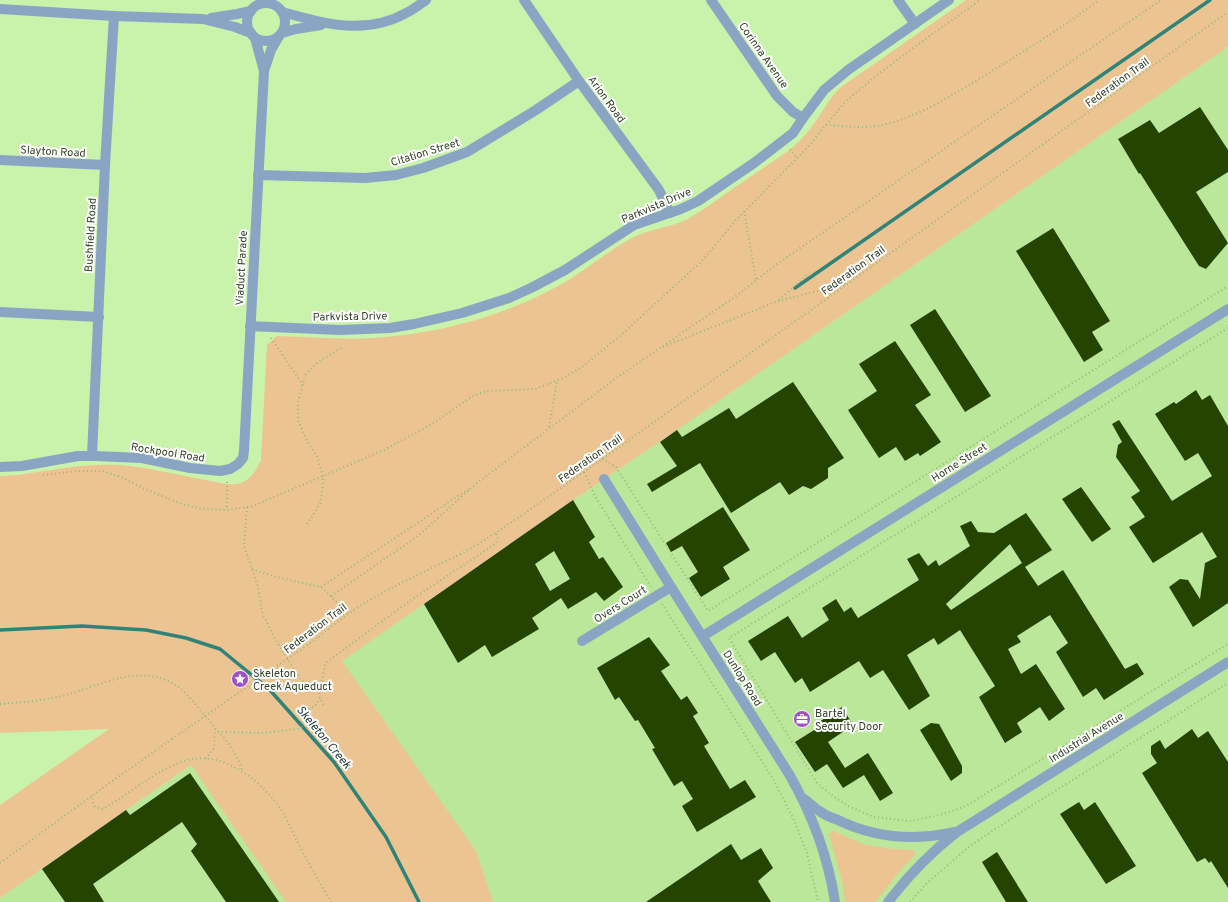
<svg xmlns="http://www.w3.org/2000/svg" width="1228" height="902" viewBox="0 0 1228 902" font-family="Overpass,sans-serif">
	<rect width="100%" height="100%" fill="#c9f2ab"/>
	<path fill="#bae799" d="M 1228,47 L 1228,902 L 0,902 L 0,898 L 573,500 L 677,430 Z"/>
	<g fill="#ecc492">
		<path d="M 966,0 L 1228,0 L 1228,47 L 677,430 L 573,500 L 342,661 L 476,851 L 493,902 L 286,902 L 191,765 L 0,898 L 0,805 L 109,729 L 0,733 L 0,476 C 17,476 34,472 52,470 C 74,466 96,464 118,465 C 148,467 177,475 206,480 C 216,482 226,485 236,484 C 250,482 256,471 261,460 L 267,345 L 277,336 C 309,337 341,340 373,338 C 438,334 501,317 558,286 C 584,272 606,252 632,238 C 649,229 668,228 686,220 C 702,211 716,201 731,190 C 751,176 771,163 791,149 C 798,142 805,136 811,128 C 822,114 827,100 841,87 Z"/>
		<path d="M 833,831 L 866,845 L 893,849 L 914,850 L 915,852 L 915,855 L 900,871 L 875,902 L 845,902 L 842,881 L 829,834 Z"/>
	</g>
	<g fill="none" stroke-linecap="round" stroke-linejoin="round">
		<g stroke="#2f8378" stroke-width="3.5">
			<path d="M 795,288 L 1210,0"/>
			<path d="M 0,630 L 82,626 L 146,630 L 186,638 L 220,649 L 269,689 L 334,762 L 386,837 L 419,902"/>
		</g>
	</g>
	<g fill="#254400" fill-rule="evenodd">
		<path d="M 1200,107 L 1228,150 L 1228,172 L 1196,192 L 1228,243 L 1206,269 L 1199,266 L 1140,173 L 1139,174 L 1118,139 L 1150,120 L 1159,133 Z"/>
		<path d="M 1053,228 L 1110,321 L 1092,332 L 1103,350 L 1084,362 L 1016,251 Z"/>
		<path d="M 935,309 L 991,396 L 965,412 L 910,325 Z"/>
		<path d="M 895,341 L 931,395 L 915,405 L 941,442 L 920,456 L 918,453 L 905,461 L 896,447 L 879,458 L 848,410 L 877,391 L 859,364 Z"/>
		<path d="M 793,382 L 844,458 L 828,468 L 828,478 L 811,489 L 803,486 L 789,495 L 780,482 L 731,513 L 700,463 L 652,492 L 647,484 L 677,466 L 660,442 L 677,430 L 682,437 L 729,408 L 736,419 Z"/>
		<path d="M 1196,390 L 1202,400 L 1210,395 L 1228,426 L 1228,603 L 1193,627 L 1169,587 L 1180,579 L 1188,580 L 1200,599 L 1205,563 L 1217,557 L 1202,532 L 1153,563 L 1129,527 L 1145,517 L 1131,497 L 1140,491 L 1116,457 L 1118,445 L 1122,442 L 1112,424 L 1119,420 L 1172,501 L 1212,476 L 1198,453 L 1185,461 L 1155,414 L 1174,402 L 1176,404 Z"/>
		<path d="M 1081,487 L 1111,529 L 1092,542 L 1062,499 Z"/>
		<path d="M 573,500 L 595,537 L 589,542 L 599,559 L 603,557 L 623,587 L 604,601 L 596,592 L 568,609 L 561,598 L 532,618 L 539,629 L 492,657 L 485,645 L 458,663 L 424,604 ZM 554,551 L 570,579 L 550,591 L 535,564 Z"/>
		<path d="M 723,507 L 750,550 L 723,567 L 730,579 L 701,597 L 689,578 L 698,572 L 682,546 L 671,552 L 666,543 Z"/>
		<path d="M 1026,513 L 1052,550 L 1025,567 L 1038,586 L 1063,570 L 1125,669 L 1137,663 L 1144,674 L 1104,700 L 1096,688 L 1083,697 L 1056,652 L 1068,643 L 1050,615 L 1017,636 L 1021,642 L 1008,649 L 1021,674 L 1036,664 L 1065,709 L 1049,721 L 1040,707 L 1017,723 L 1022,732 L 1005,743 L 979,697 L 995,686 L 960,630 L 938,645 L 934,638 L 907,655 L 930,696 L 909,710 L 883,670 L 870,678 L 859,661 L 810,692 L 802,678 L 795,683 L 775,652 L 761,661 L 748,641 L 788,616 L 802,638 L 829,620 L 822,608 L 836,599 L 844,612 L 851,607 L 858,618 L 919,580 L 907,559 L 919,553 L 928,566 L 936,560 L 939,566 L 970,546 L 960,526 L 971,521 L 978,532 L 994,533 ZM 1010,544 L 1022,563 L 951,610 L 946,604 Z"/>
		<path d="M 649,637 L 670,665 L 661,671 L 681,700 L 687,696 L 698,713 L 693,716 L 709,743 L 704,746 L 730,789 L 745,780 L 756,797 L 697,832 L 682,806 L 693,799 L 682,781 L 674,786 L 652,749 L 655,748 L 638,720 L 635,721 L 619,697 L 615,700 L 597,668 Z"/>
		<path d="M 842,707 L 853,725 L 828,742 L 845,768 L 868,753 L 893,793 L 880,801 L 864,775 L 843,788 L 827,764 L 815,772 L 795,742 L 819,727 L 816,724 Z"/>
		<path d="M 931,723 L 939,724 L 962,766 L 962,773 L 951,781 L 920,730 Z"/>
		<path d="M 1192,729 L 1198,738 L 1208,731 L 1228,762 L 1228,888 L 1211,861 L 1209,863 L 1205,858 L 1197,862 L 1142,773 L 1157,763 L 1151,754 L 1151,746 L 1160,740 L 1165,749 Z"/>
		<path d="M 190,773 L 279,902 L 226,902 L 191,851 L 197,844 L 182,822 L 93,884 L 104,902 L 65,902 L 42,869 L 126,810 L 130,815 Z"/>
		<path d="M 1079,802 L 1084,810 L 1095,802 L 1136,866 L 1106,884 L 1060,814 Z"/>
		<path d="M 731,844 L 741,860 L 761,848 L 773,868 L 758,881 L 771,902 L 646,902 Z"/>
		<path d="M 997,852 L 1028,902 L 1006,902 L 982,862 Z"/>
	</g>
	<g fill="none" stroke-linecap="round" stroke-linejoin="round">
		<g stroke="#97b87f" stroke-width="2" stroke-dasharray="1 3" stroke-linecap="butt">
			<path d="M 826,125 C 845,126 865,129 883,125 C 921,116 954,94 987,74 C 1025,51 1063,27 1099,0"/>
			<path d="M 790,149 L 797,158"/>
			<path d="M 744,211 L 756,280"/>
			<path d="M 779,300 L 809,273"/>
			<path d="M 1228,328 L 729,638 L 817,783 L 830,794 L 848,806 L 874,817 L 911,821 L 940,815 L 966,806 L 1228,644"/>
			<path d="M 271,338 L 303,385"/>
			<path d="M 663,347 L 778,301 L 845,284"/>
			<path d="M 549,427 L 557,381"/>
			<path d="M 602,459 L 616,467 L 708,611 L 1228,286"/>
			<path d="M 584,472 L 595,496 L 651,587"/>
			<path d="M 43,475 L 78,471 L 102,471 L 121,477 L 143,488 L 179,503 L 193,507 L 205,509 L 227,510 L 253,506 L 384,450 L 432,424 L 471,397 L 486,391 L 535,389 L 563,378 L 582,367 L 620,336 L 703,260 L 735,221 L 807,148 L 845,102 L 881,72 L 913,48 L 980,0"/>
			<path d="M 227,482 L 227,509"/>
			<path d="M 247,507 L 244,546 L 250,563 L 258,587 L 262,612 L 275,639 L 300,679 L 309,686 L 321,685 L 325,665 L 328,661 L 414,598 L 495,544 L 498,539 L 496,532"/>
			<path d="M 307,524 L 320,504 L 323,485 L 323,476 L 317,456 L 307,441 L 298,420 L 298,402 L 305,375 L 318,362 L 343,347"/>
			<path d="M 252,569 L 276,577 L 321,587 L 348,613"/>
			<path d="M 321,587 L 470,488"/>
			<path d="M 331,596 L 418,536 L 477,483 L 619,376 L 739,294 L 777,264 L 1161,0"/>
			<path d="M 662,604 L 773,779 L 794,820 L 807,853 L 818,902"/>
			<path d="M 319,637 C 352,607 390,588 430,569 C 443,562 456,557 468,550 C 512,524 552,493 594,465 L 1228,12"/>
			<path d="M 321,685 L 319,696 L 324,706"/>
			<path d="M 0,704 C 23,702 47,701 69,694 C 103,684 140,664 174,684 C 188,693 199,709 210,722 C 222,736 239,752 242,772"/>
			<path d="M 218,732 L 263,733 L 297,729 L 301,728 L 307,710 L 315,706 L 320,698"/>
			<path d="M 172,739 L 94,794 C 92,799 92,802 95,807 L 103,809 C 130,794 154,771 184,761 C 218,750 252,774 273,799 C 284,811 290,827 297,841 C 308,862 319,882 331,902"/>
			<path d="M 206,759 L 214,748 L 215,728"/>
			<path d="M 0,863 L 93,795"/>
			<path d="M 910,902 L 926,884 L 971,845 L 1023,811 L 1228,683"/>
		</g>
		<g stroke="#8aa5c4" stroke-width="10">
			<path d="M 524,0 L 579,81 L 659,190 L 670,213"/>
			<path d="M 711,0 L 777,96 L 793,112 L 803,118"/>
			<path d="M 898,0 L 915,24"/>
			<circle cx="266" cy="22" r="19"/>
			<path d="M 0,9 L 114,16 L 203,19 L 235,27 L 251,33"/>
			<path d="M 282,12 C 326,24 366,36 408,12 C 414,9 420,4 426,0"/>
			<path d="M 211,18 L 237,14 L 251,11"/>
			<path d="M 282,33 L 296,29 L 321,25"/>
			<path d="M 264,71 L 271,50 L 279,36"/>
			<path d="M 0,160 L 105,165"/>
			<path d="M 258,175 L 365,178 L 396,175 L 423,168 L 467,152 L 536,110 L 579,81"/>
			<path d="M 0,312 L 99,317"/>
			<path d="M 250,326 L 340,330 L 390,328 L 414,324 L 462,313 L 509,298 L 531,288 L 565,270 L 634,225 L 681,209 L 698,201 L 754,163 L 793,133 L 803,118 L 824,90 L 848,70 L 949,0"/>
			<path d="M 92,456 L 105,165 L 114,16"/>
			<path d="M 0,467 L 22,466 L 78,456 L 95,456 L 142,458 L 190,468 L 220,471 L 230,469 L 238,464 L 243,458 L 244,451 L 264,71 L 255,38"/>
			<path d="M 604,479 L 671,587 L 789,774 C 812,814 828,856 835,902"/>
			<path d="M 703,636 L 1228,309"/>
			<path d="M 582,641 L 671,587"/>
			<path d="M 804,799 C 810,803 815,809 821,812 C 826,816 832,818 838,820 C 875,838 915,841 955,832"/>
			<path d="M 888,902 C 908,876 931,852 957,832 L 1228,662"/>
		</g>
		<path stroke="#97b87f" stroke-width="2" stroke-dasharray="1 3" stroke-linecap="butt" d="M 172,739 L 319,637"/>
	</g>
	<defs>
		<g id="sight-disc" transform="scale(0.9)"><circle r="9.5" fill="#9e53c5" stroke="#fff"/><path d="M0-6L1.8-2.2L6-1.7L2.9 1.2L3.7 5.4L0 3.3L-3.7 5.4L-2.9 1.2L-6-1.7L-1.8-2.2Z" fill="#fff"/></g>
		<g id="office-disc" transform="scale(0.9)"><circle r="9.5" fill="#9e53c5" stroke="#fff"/><path d="M-6-3h4V-5.5h4V-3h4V5H-6ZM-1-4.5V-3h2v-1.5ZM-6 0V1H6V0Z" fill="#fff"/></g>
	</defs>
	<g fill-rule="evenodd">
		<use href="#sight-disc" x="240" y="679"/>
		<use href="#office-disc" x="802" y="719"/>
	</g>
	<g text-anchor="middle" stroke-width="4" stroke-linejoin="round" paint-order="stroke">
		<g font-size="11" fill="#314125" stroke="#fff">
			<text transform="translate(764 55) rotate(55)" y="4">Corinna Avenue</text>
			<text transform="translate(1117 82) rotate(-36)" y="4">Federation Trail</text>
			<text transform="translate(607 99) rotate(54)" y="4">Arion Road</text>
			<text transform="translate(53 151) rotate(3)" y="4">Slayton Road</text>
			<text transform="translate(425 152) rotate(-17)" y="4">Citation Street</text>
			<text transform="translate(656 205) rotate(-23)" y="4">Parkvista Drive</text>
			<text transform="translate(90 235) rotate(-87)" y="4">Bushfield Road</text>
			<text transform="translate(241 268) rotate(-87)" y="4">Viaduct Parade</text>
			<text transform="translate(853 270) rotate(-36)" y="4">Federation Trail</text>
			<text transform="translate(350 316) rotate(-1)" y="4">Parkvista Drive</text>
			<text transform="translate(168 452) rotate(9)" y="4">Rockpool Road</text>
			<text transform="translate(590 458) rotate(-35)" y="4">Federation Trail</text>
			<text transform="translate(959 462) rotate(-32)" y="4">Horne Street</text>
			<text transform="translate(620 604) rotate(-32)" y="4">Overs Court</text>
			<text transform="translate(315 628) rotate(-37)" y="4">Federation Trail</text>
			<text transform="translate(743 678) rotate(58)" y="4">Dunlop Road</text>
			<text transform="translate(1086 737) rotate(-32)" y="4">Industrial Avenue</text>
		</g>
		<g font-size="11" fill="#314125" stroke="#fff" text-anchor="start">
			<text x="253" y="677">Skeleton<tspan x="253" dy="13">Creek Aqueduct</tspan></text>
			<text x="815" y="717">Bartel<tspan x="815" dy="13">Security Door</tspan></text>
		</g>
		<g font-size="12" font-style="italic" fill="#243d3c" stroke="#fff">
			<text transform="translate(324 737) rotate(50)" y="4">Skeleton Creek</text>
		</g>
	</g>
</svg>
